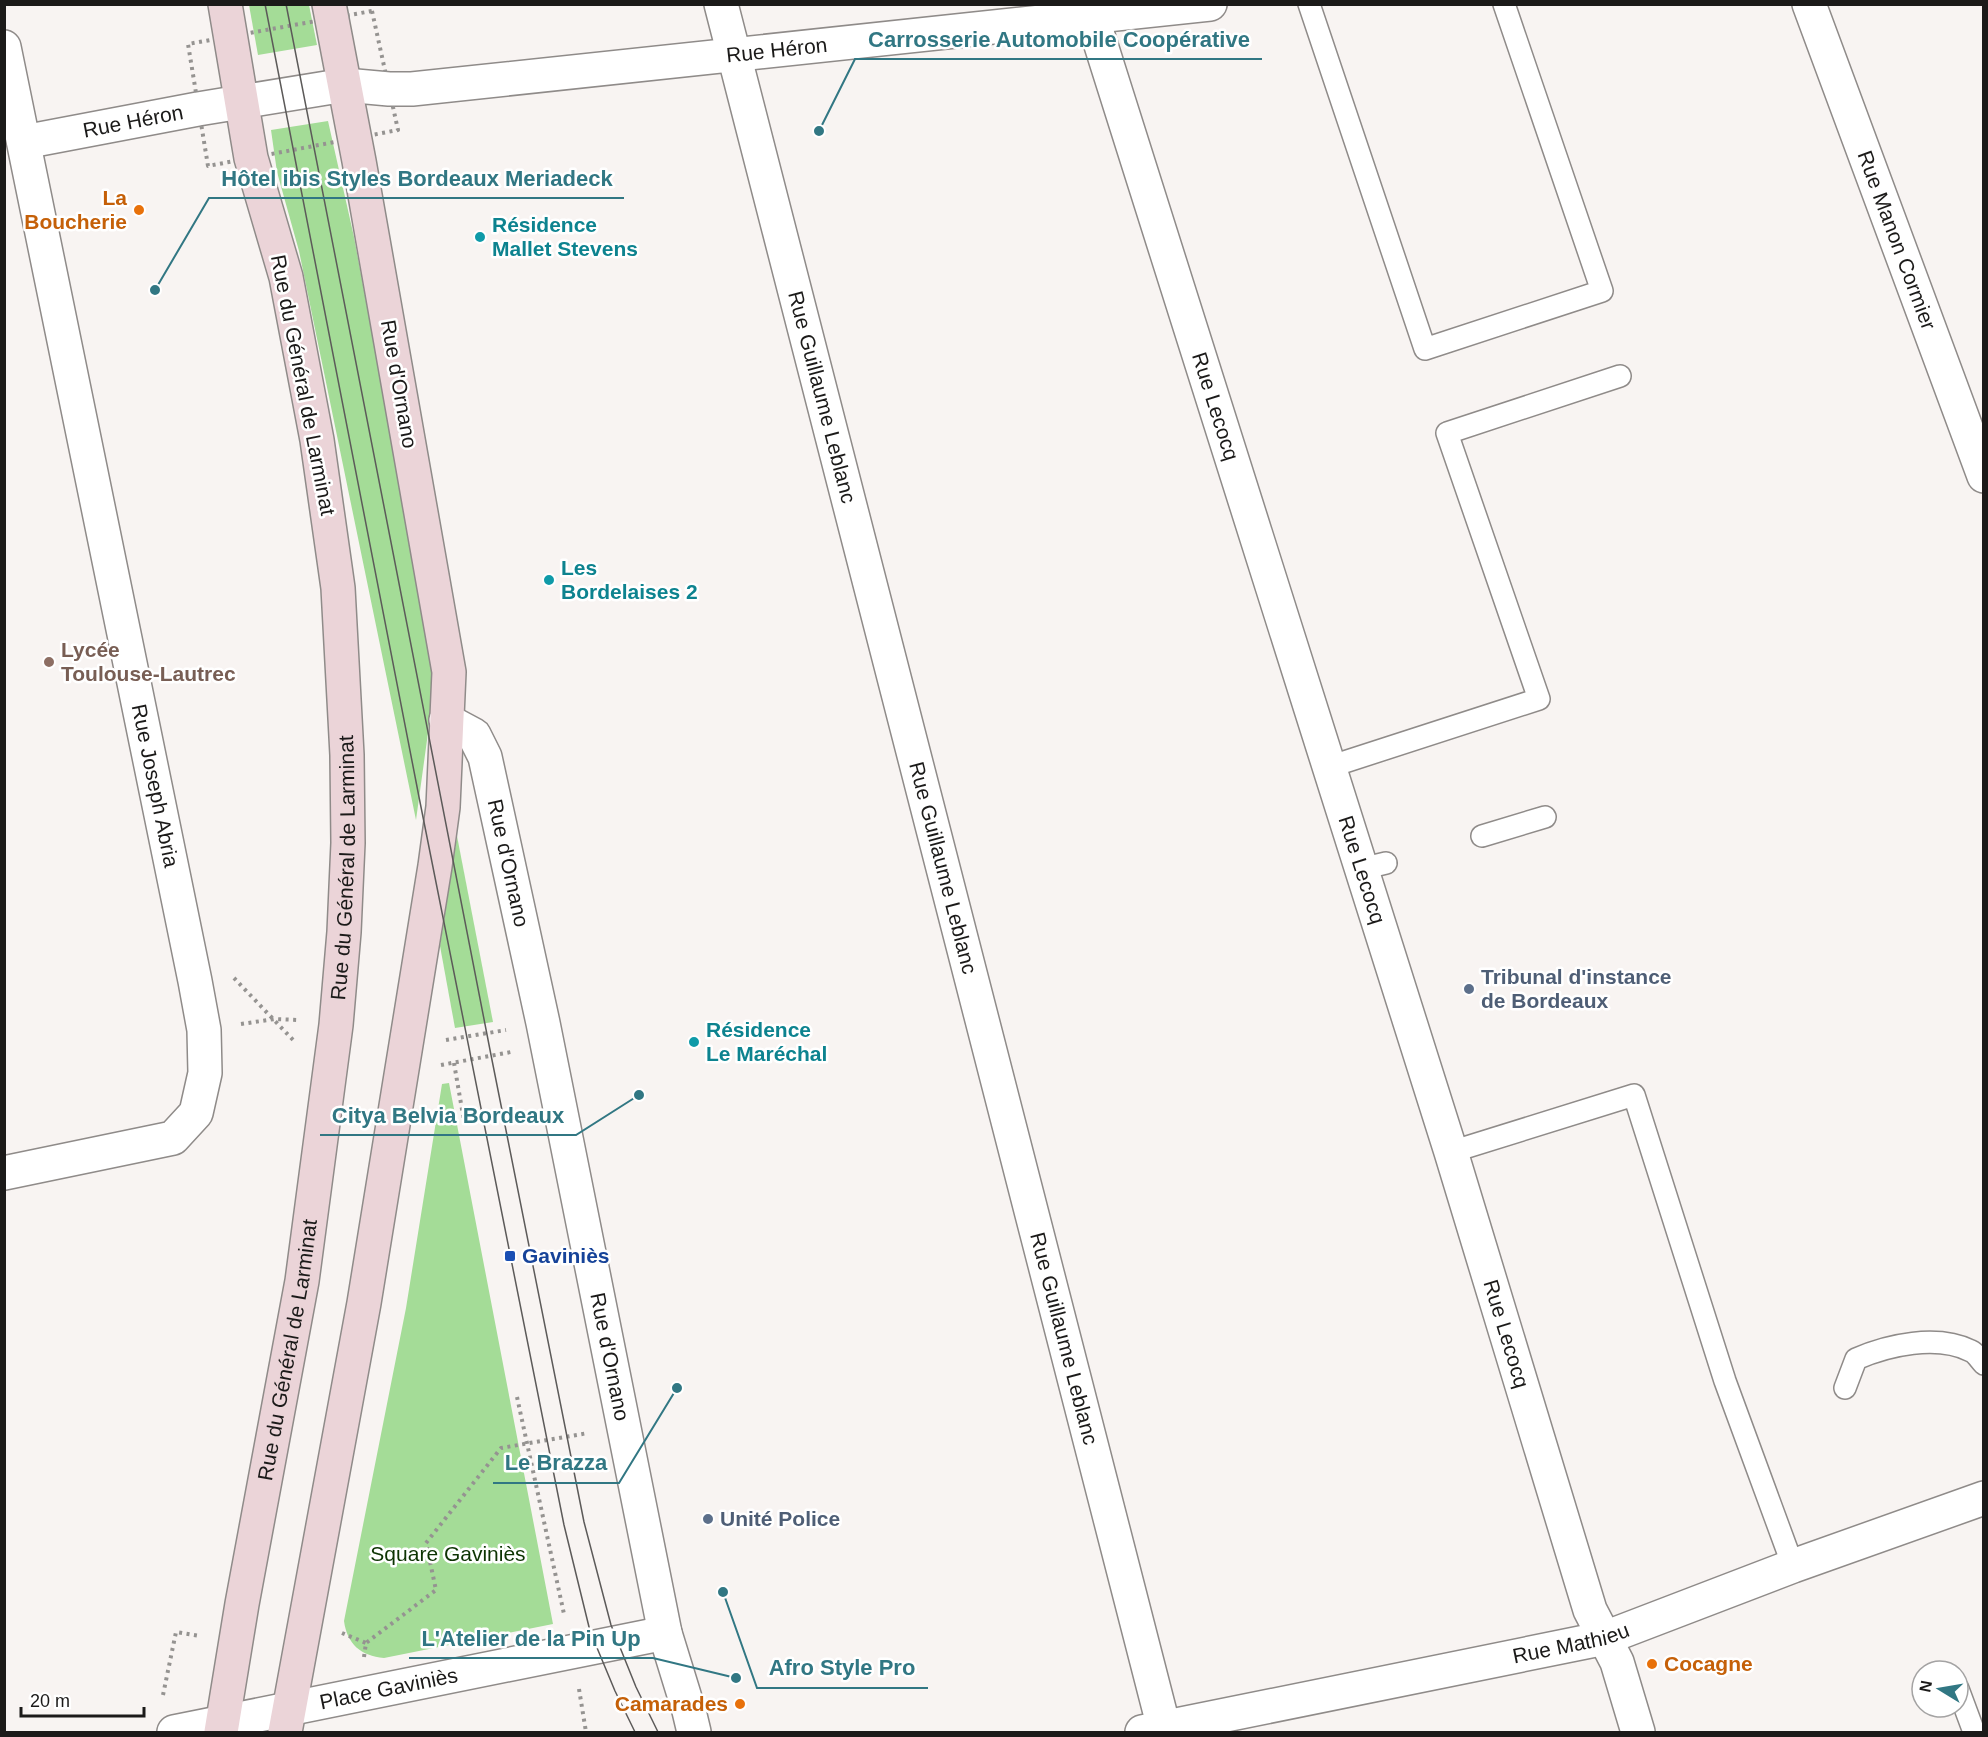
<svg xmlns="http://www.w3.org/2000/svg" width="1988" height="1737" viewBox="0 0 1988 1737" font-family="Arial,sans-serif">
	<rect width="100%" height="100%" fill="#f8f4f2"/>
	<g fill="#a4dc97">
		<path d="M 249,5 L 309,5 L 317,45 L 258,55 Z"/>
		<path d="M 328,121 L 354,237 L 434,664 L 428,733 L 416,820 L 299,251 L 277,172 L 271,130 Z"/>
		<path d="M 457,836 L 493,1022 L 455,1028 L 440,946 Z"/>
		<path d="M 449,1083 L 553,1624 L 384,1658 C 361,1656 347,1644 344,1621 L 406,1308 L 442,1084 Z"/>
	</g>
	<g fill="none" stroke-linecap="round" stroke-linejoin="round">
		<g stroke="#8f8b89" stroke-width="24">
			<g id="lane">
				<path d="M 1309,4 L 1425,349 L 1602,291 L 1504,4"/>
				<path d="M 1329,767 L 1539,699 L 1447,433 L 1620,376"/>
				<path d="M 1482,836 L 1545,817"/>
				<path d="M 1361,869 L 1386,863"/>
				<path d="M 1451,1152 L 1634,1095 L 1725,1381 L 1793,1566"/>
				<path d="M 1845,1388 L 1856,1359 C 1888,1345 1937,1334 1971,1351 C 1976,1353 1980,1360 1984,1364"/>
				<path d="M 1958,1689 L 1974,1732"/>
			</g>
		</g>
		<g stroke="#8f8b89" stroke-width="36">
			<g id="street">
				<path id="s1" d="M 721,4 L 1165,1732"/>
				<path id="s2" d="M 1088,4 L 1451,1152 L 1590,1610 L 1617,1662 L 1638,1732"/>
				<path id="s3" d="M 1809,4 L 1984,476"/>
				<path id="s4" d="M 4,47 L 195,981 L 204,1030 L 205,1073 L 196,1113 L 173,1138 L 4,1173"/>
				<path id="s5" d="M 24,142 L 198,109 L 345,85 L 389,89 L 412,89 L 1210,4"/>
				<path id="s6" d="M 446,720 L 474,735 L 485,757 L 543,1023 L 665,1633 L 689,1711 L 694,1732"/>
				<path id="s7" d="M 174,1732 L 665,1633"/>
				<path id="s8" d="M 1142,1732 L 1605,1638 L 1793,1566 L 1984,1498"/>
			</g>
		</g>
		<g stroke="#8f8b89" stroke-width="36">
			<g id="secondary">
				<path id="s9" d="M 221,1732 L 242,1604 L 302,1281 L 336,1025 L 344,932 L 348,843 L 347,755 L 338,588 L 317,440 L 286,277 L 251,158 L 225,4"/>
				<path d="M 285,1732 L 364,1303 L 435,866 L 443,807 L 449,672 L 359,161 L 329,4"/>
			</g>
		</g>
		<g stroke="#959391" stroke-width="4" stroke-dasharray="3 4.5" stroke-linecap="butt">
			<path d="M 372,11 L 398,130 L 208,166 L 188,44 Z"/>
			<path d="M 234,978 L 295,1042"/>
			<path d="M 241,1024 L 275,1019 L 299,1020"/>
			<path d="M 446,1040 L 506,1030"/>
			<path d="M 454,1063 L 464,1121"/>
			<path d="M 441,1065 L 511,1052"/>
			<path d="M 517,1397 L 564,1614"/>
			<path d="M 342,1633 L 366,1643"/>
			<path d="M 364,1657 L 366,1643 L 436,1590 L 426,1543 L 501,1448 L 588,1433"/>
			<path d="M 579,1689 L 586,1732"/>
			<path d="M 163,1695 L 176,1632 L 200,1636"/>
		</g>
		<use href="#lane" stroke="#fff" stroke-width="21"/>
		<use href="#street" stroke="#fff" stroke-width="33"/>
		<use href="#secondary" stroke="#ebd4d8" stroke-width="33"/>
		<g stroke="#5c5a59" stroke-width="1.5">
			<path d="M 265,4 L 419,797 L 564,1525 L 590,1631 L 615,1691 L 635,1732"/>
			<path d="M 286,4 L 491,1055 L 584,1522 L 611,1625 L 636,1687 L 658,1732"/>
		</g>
	</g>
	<g fill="#e8710a" stroke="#fff" stroke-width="2">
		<circle cx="139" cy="210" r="6"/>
		<circle cx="1652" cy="1664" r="6"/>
		<circle cx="740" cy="1704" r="6"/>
	</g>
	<g fill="#0f9aa8" stroke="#fff" stroke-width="2">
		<circle cx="480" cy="237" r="6"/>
		<circle cx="549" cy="580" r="6"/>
		<circle cx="694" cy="1042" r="6"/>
	</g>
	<circle fill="#8d6e63" stroke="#fff" stroke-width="2" cx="49" cy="662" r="6"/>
	<g fill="#5c6f8a" stroke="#fff" stroke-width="2">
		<circle cx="1469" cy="989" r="6"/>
		<circle cx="708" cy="1519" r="6"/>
	</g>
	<rect fill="#1a4fb4" stroke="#fff" stroke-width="2" x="504" y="1250" width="12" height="12" rx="3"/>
	<g text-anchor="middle" stroke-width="5" stroke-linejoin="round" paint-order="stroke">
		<g font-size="21" fill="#1b1a19" stroke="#fff">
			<text dy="7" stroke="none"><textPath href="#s5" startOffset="760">Rue Héron</textPath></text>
			<text dy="7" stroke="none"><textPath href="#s5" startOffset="111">Rue Héron</textPath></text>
			<text dy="7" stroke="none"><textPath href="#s3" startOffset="252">Rue Manon Cormier</textPath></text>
			<text transform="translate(399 384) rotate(80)" y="7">Rue d'Ornano</text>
			<text transform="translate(303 385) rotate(79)" y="7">Rue du Général de Larminat</text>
			<text dy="7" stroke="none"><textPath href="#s1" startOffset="406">Rue Guillaume Leblanc</textPath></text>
			<text dy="7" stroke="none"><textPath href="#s2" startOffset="422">Rue Lecocq</textPath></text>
			<text dy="7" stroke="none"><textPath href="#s4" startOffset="754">Rue Joseph Abria</textPath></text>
			<text dy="7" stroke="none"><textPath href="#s6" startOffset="165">Rue d'Ornano</textPath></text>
			<text dy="7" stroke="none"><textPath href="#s9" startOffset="874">Rue du Général de Larminat</textPath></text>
			<text dy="7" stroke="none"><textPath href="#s1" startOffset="892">Rue Guillaume Leblanc</textPath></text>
			<text dy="7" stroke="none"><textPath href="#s2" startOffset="908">Rue Lecocq</textPath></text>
			<text dy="7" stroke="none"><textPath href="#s2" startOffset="1394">Rue Lecocq</textPath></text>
			<text dy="7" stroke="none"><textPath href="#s1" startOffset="1378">Rue Guillaume Leblanc</textPath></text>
			<text dy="7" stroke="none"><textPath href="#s9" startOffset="388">Rue du Général de Larminat</textPath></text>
			<text dy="7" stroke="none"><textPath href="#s6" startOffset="669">Rue d'Ornano</textPath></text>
			<text dy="7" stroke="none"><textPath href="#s8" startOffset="438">Rue Mathieu</textPath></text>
			<text dy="7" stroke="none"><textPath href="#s7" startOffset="219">Place Gaviniès</textPath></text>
		</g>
		<g font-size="21" font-weight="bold" fill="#c56008" stroke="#fff" text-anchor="end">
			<text x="127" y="205">La<tspan x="127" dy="24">Boucherie</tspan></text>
			<text x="1664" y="1671" text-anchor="start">Cocagne</text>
			<text x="728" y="1711">Camarades</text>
		</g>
		<g font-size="21" font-weight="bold" fill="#0d838f" stroke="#fff" text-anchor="start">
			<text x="492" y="232">Résidence<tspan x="492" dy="24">Mallet Stevens</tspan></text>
			<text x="561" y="575">Les<tspan x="561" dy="24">Bordelaises 2</tspan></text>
			<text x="706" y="1037">Résidence<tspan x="706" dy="24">Le Maréchal</tspan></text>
		</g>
		<g font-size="21" font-weight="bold" fill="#785e54" stroke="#fff" text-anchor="start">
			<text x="61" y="657">Lycée<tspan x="61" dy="24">Toulouse-Lautrec</tspan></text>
		</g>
		<g font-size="21" font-weight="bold" fill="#4e5e75" stroke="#fff" text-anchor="start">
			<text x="1481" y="984">Tribunal d'instance<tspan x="1481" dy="24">de Bordeaux</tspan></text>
			<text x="720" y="1526">Unité Police</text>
		</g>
		<g font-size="21" font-weight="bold" fill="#164399" stroke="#fff" text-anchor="start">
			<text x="522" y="1263">Gaviniès</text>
		</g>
		<g font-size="21" fill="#0d3402" stroke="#fff">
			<text x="448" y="1561">Square Gaviniès</text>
		</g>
	</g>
	<path fill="none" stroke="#317783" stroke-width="2" d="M819 131L855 59H1262M155 290L209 198H624M639 1095L576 1135H320M677 1388L619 1483H493M736 1678L653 1658H409M723 1592L757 1688H928"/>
	<g fill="#317783" stroke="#fff" stroke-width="2">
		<circle cx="819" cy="131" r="6"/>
		<circle cx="155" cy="290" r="6"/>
		<circle cx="639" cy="1095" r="6"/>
		<circle cx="677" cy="1388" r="6"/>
		<circle cx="736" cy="1678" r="6"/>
		<circle cx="723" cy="1592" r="6"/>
	</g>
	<g font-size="22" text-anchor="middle" font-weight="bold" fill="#317783" stroke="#fff" stroke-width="5" stroke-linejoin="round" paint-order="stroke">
		<text x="1059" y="47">Carrosserie Automobile Coopérative</text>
		<text x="417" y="186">Hôtel ibis Styles Bordeaux Meriadeck</text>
		<text x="448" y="1123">Citya Belvia Bordeaux</text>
		<text x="556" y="1470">Le Brazza</text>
		<text x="531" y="1646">L'Atelier de la Pin Up</text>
		<text x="842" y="1675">Afro Style Pro</text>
	</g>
	<rect width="1988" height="1737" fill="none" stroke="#1b1a19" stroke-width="12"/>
	<g transform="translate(1940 1689) rotate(281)"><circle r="28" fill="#ffffff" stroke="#a4a3a3" stroke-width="1.5"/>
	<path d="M0-4.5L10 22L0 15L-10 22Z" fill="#317783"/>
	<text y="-9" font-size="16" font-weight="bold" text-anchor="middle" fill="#1b1a19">N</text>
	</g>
	<path d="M21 1707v9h123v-9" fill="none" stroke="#1b1a19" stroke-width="3"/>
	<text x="30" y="1707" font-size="18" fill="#1b1a19" stroke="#ffffff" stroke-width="4.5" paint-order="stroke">20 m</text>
</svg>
